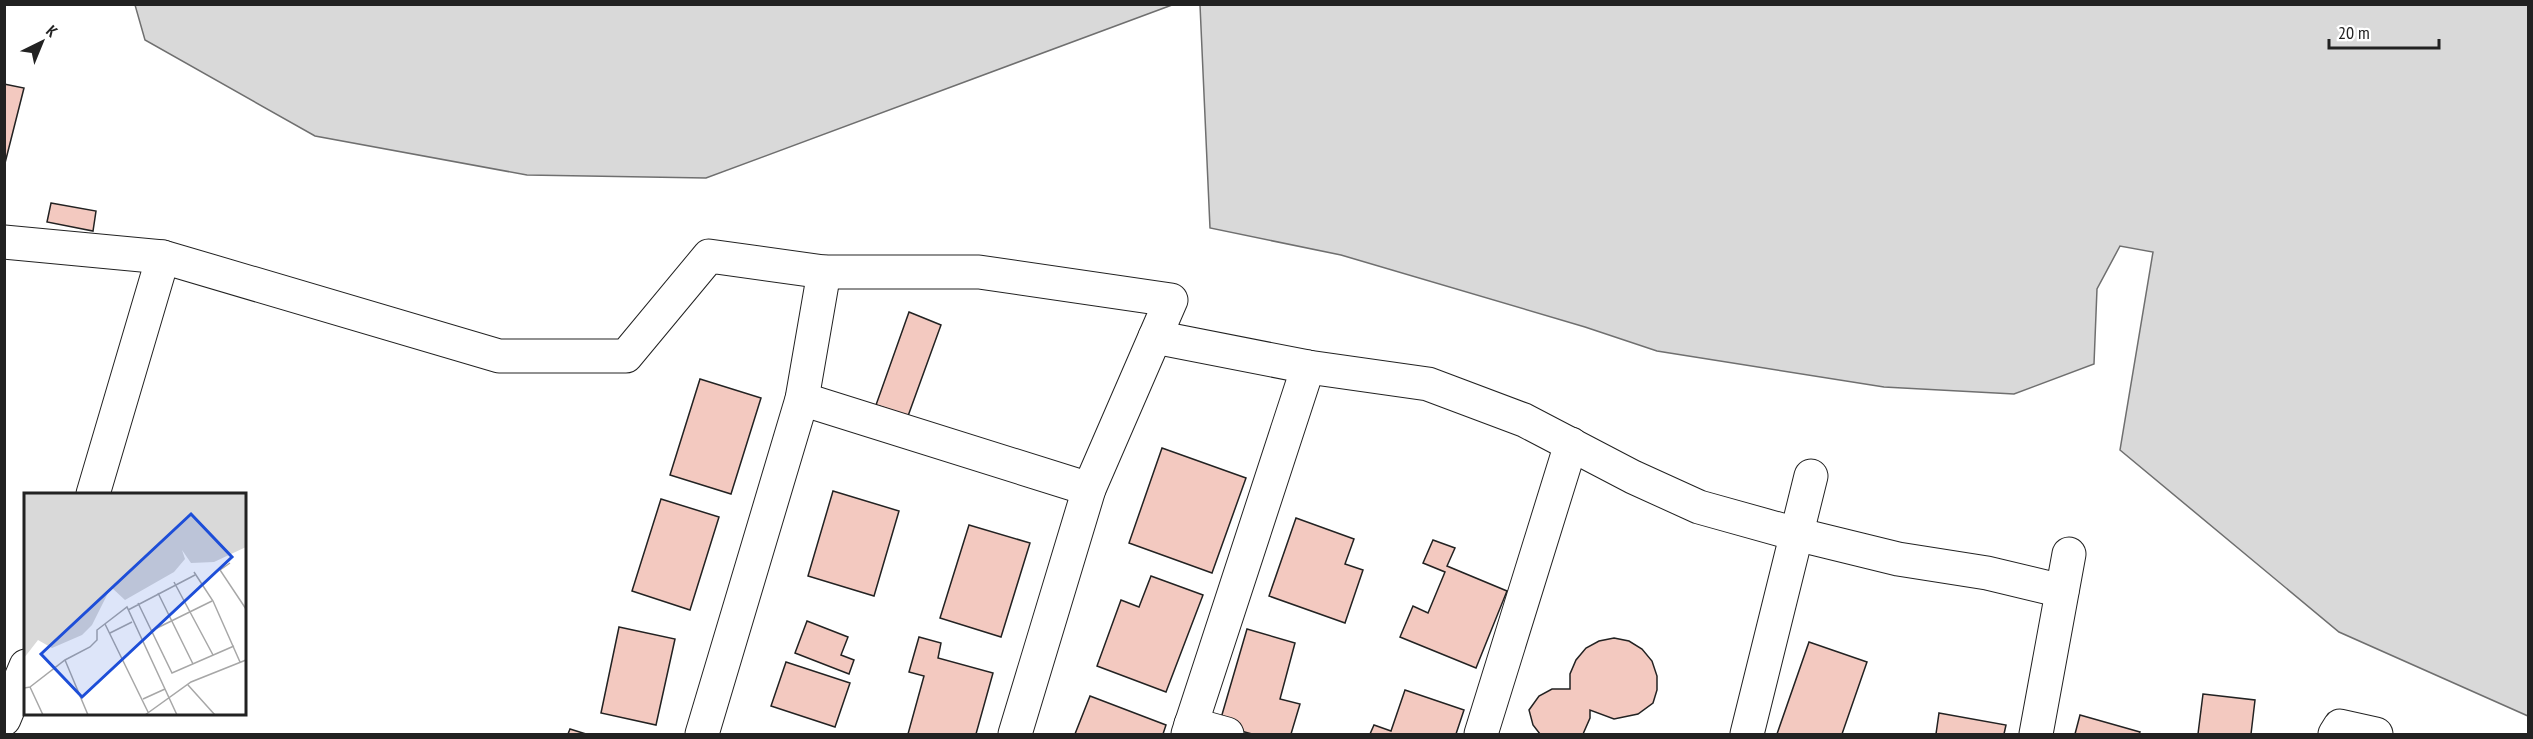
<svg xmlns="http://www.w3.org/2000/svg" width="2533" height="739" viewBox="0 0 2533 739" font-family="'PT Sans Narrow',sans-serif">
	<rect width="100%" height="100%" fill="#fff"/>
	<g fill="#d9d9d9" stroke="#6f6f6f" stroke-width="1.5">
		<path d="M 135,5 L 135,4 L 1172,5 L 706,178 L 527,175 L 315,136 L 145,40 Z"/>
		<path d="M 1200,5 L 2528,5 L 2528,716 L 2339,632 L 2120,450 L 2153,252 L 2120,246 L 2097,289 L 2094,364 L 2014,394 L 1884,387 L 1657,351 L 1585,327 L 1341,255 L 1210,228 Z"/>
	</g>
	<g fill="#f3c9c0" stroke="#222" stroke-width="1.5">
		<path d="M 4,84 L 24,88 L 4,167 Z"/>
		<path d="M 51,203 L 96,211 L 93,231 L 47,222 Z"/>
		<path d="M 909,312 L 941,325 L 908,416 L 876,405 Z"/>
		<path d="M 700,379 L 761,398 L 731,494 L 670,475 Z"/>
		<path d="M 1162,448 L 1246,478 L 1212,573 L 1129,543 Z"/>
		<path d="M 833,491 L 899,511 L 874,596 L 808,576 Z"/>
		<path d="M 661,499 L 719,517 L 690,610 L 632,591 Z"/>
		<path d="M 1296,518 L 1354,539 L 1345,564 L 1363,570 L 1345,623 L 1269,596 Z"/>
		<path d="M 969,525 L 1030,543 L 1001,637 L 940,618 Z"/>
		<path d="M 1433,540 L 1455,548 L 1447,566 L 1507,591 L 1476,668 L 1400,637 L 1413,606 L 1428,613 L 1445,572 L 1423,563 Z"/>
		<path d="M 1151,576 L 1203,595 L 1166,692 L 1097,666 L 1121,600 L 1139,607 Z"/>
		<path d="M 807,621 L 848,637 L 841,655 L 854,660 L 849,674 L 795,653 Z"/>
		<path d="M 619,627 L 675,639 L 656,725 L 601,713 Z"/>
		<path d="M 1247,629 L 1295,643 L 1280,699 L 1300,704 L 1291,734 L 1252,734 L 1219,725 Z"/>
		<path d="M 919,637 L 941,643 L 938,658 L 993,673 L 976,734 L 908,734 L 924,676 L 909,672 Z"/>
		<path d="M 1614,638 L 1629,641 L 1642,649 L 1652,661 L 1657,676 L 1657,690 L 1653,703 L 1638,714 L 1614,719 L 1590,710 L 1590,718 L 1583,734 L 1540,734 L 1533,725 L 1529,710 L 1539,696 L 1552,689 L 1570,689 L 1570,674 L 1576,660 L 1586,648 L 1599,641 Z"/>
		<path d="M 1809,642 L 1867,662 L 1842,734 L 1777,734 Z"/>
		<path d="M 786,662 L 850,683 L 835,727 L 771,706 Z"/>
		<path d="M 1405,690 L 1464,710 L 1456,734 L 1370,734 L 1374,725 L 1391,731 Z"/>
		<path d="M 2203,694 L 2255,700 L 2251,734 L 2198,734 Z"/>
		<path d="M 1090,696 L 1166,725 L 1163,734 L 1075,734 Z"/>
		<path d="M 1939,713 L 2006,725 L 2004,734 L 1936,734 Z"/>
		<path d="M 2080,715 L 2140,732 L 2139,734 L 2075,734 Z"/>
		<path d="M 570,729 L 586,734 L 568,734 Z"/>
	</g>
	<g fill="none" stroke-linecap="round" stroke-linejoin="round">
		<g stroke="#222" stroke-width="35">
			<g id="minor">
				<path d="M 4,242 L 163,257 L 499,356 L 626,356 L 709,256 L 824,272 L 979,272 L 1171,300 L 1089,489 L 1015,734"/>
				<path d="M 1155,337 L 1308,367 L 1428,384 L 1524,420 L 1633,477 L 1699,507 L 1796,534 L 1898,559 L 1987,573 L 2062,591"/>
				<path d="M 802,399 L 1089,489"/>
				<path d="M 93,494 L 163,257"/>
				<path d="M 4,719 L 26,666"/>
				<path d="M 1191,724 L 1227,734"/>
				<path d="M 702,734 L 802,399 L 824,272"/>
				<path d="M 1188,734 L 1308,367"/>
				<path d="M 1481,734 L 1571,444"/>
				<path d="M 1747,734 L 1811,476"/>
				<path d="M 2036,734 L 2069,554"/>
				<path d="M 2335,734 L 2340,726 L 2376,734"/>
			</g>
		</g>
		<use href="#minor" stroke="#fff" stroke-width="33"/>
	</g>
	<g transform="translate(24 493)">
		<rect width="222" height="222" fill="#fff"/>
		<path d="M 0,0 L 222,0 L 222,54 L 190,69 L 167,70 L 158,57 L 161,66 L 150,79 L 101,107 L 87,94 L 68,132 L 58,142 L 28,155 L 14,147 L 0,165 Z" fill="#d9d9d9"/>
		<path fill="none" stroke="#a7a7a7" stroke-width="1.5" d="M 206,70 L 196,77 L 222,116M 170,79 L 189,108 L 216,169M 150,89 L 189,162M 134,100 L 169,171M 114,110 L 148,180 L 210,153M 104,117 L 171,82M 81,131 L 124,219M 127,138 L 188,108M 86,140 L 108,129M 41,167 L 64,222M 164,192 L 191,222M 6,194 L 41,167 L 66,154 L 73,147 L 73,137 L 103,114 L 153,222M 0,195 L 6,194 L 19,222M 119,206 L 141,196M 121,222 L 167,189 L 222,167"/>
		<path fill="#1d4ed8" fill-opacity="0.15" stroke="#1d4ed8" stroke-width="3" d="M 167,21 L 208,64 L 58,204 L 17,161 Z"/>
		<rect width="222" height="222" fill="none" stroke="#222" stroke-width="3"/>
	</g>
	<rect width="2533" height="739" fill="none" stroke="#222222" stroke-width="12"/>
	<g transform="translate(42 42) rotate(43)" stroke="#ffffff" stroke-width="4.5" paint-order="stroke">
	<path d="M0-4.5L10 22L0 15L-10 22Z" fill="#222222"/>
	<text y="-9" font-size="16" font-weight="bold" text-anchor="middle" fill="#222222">K</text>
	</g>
	<path d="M2329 39v9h110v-9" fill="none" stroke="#222222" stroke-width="3"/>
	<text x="2338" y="39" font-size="18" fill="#222222" stroke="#ffffff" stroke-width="4.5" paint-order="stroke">20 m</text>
</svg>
